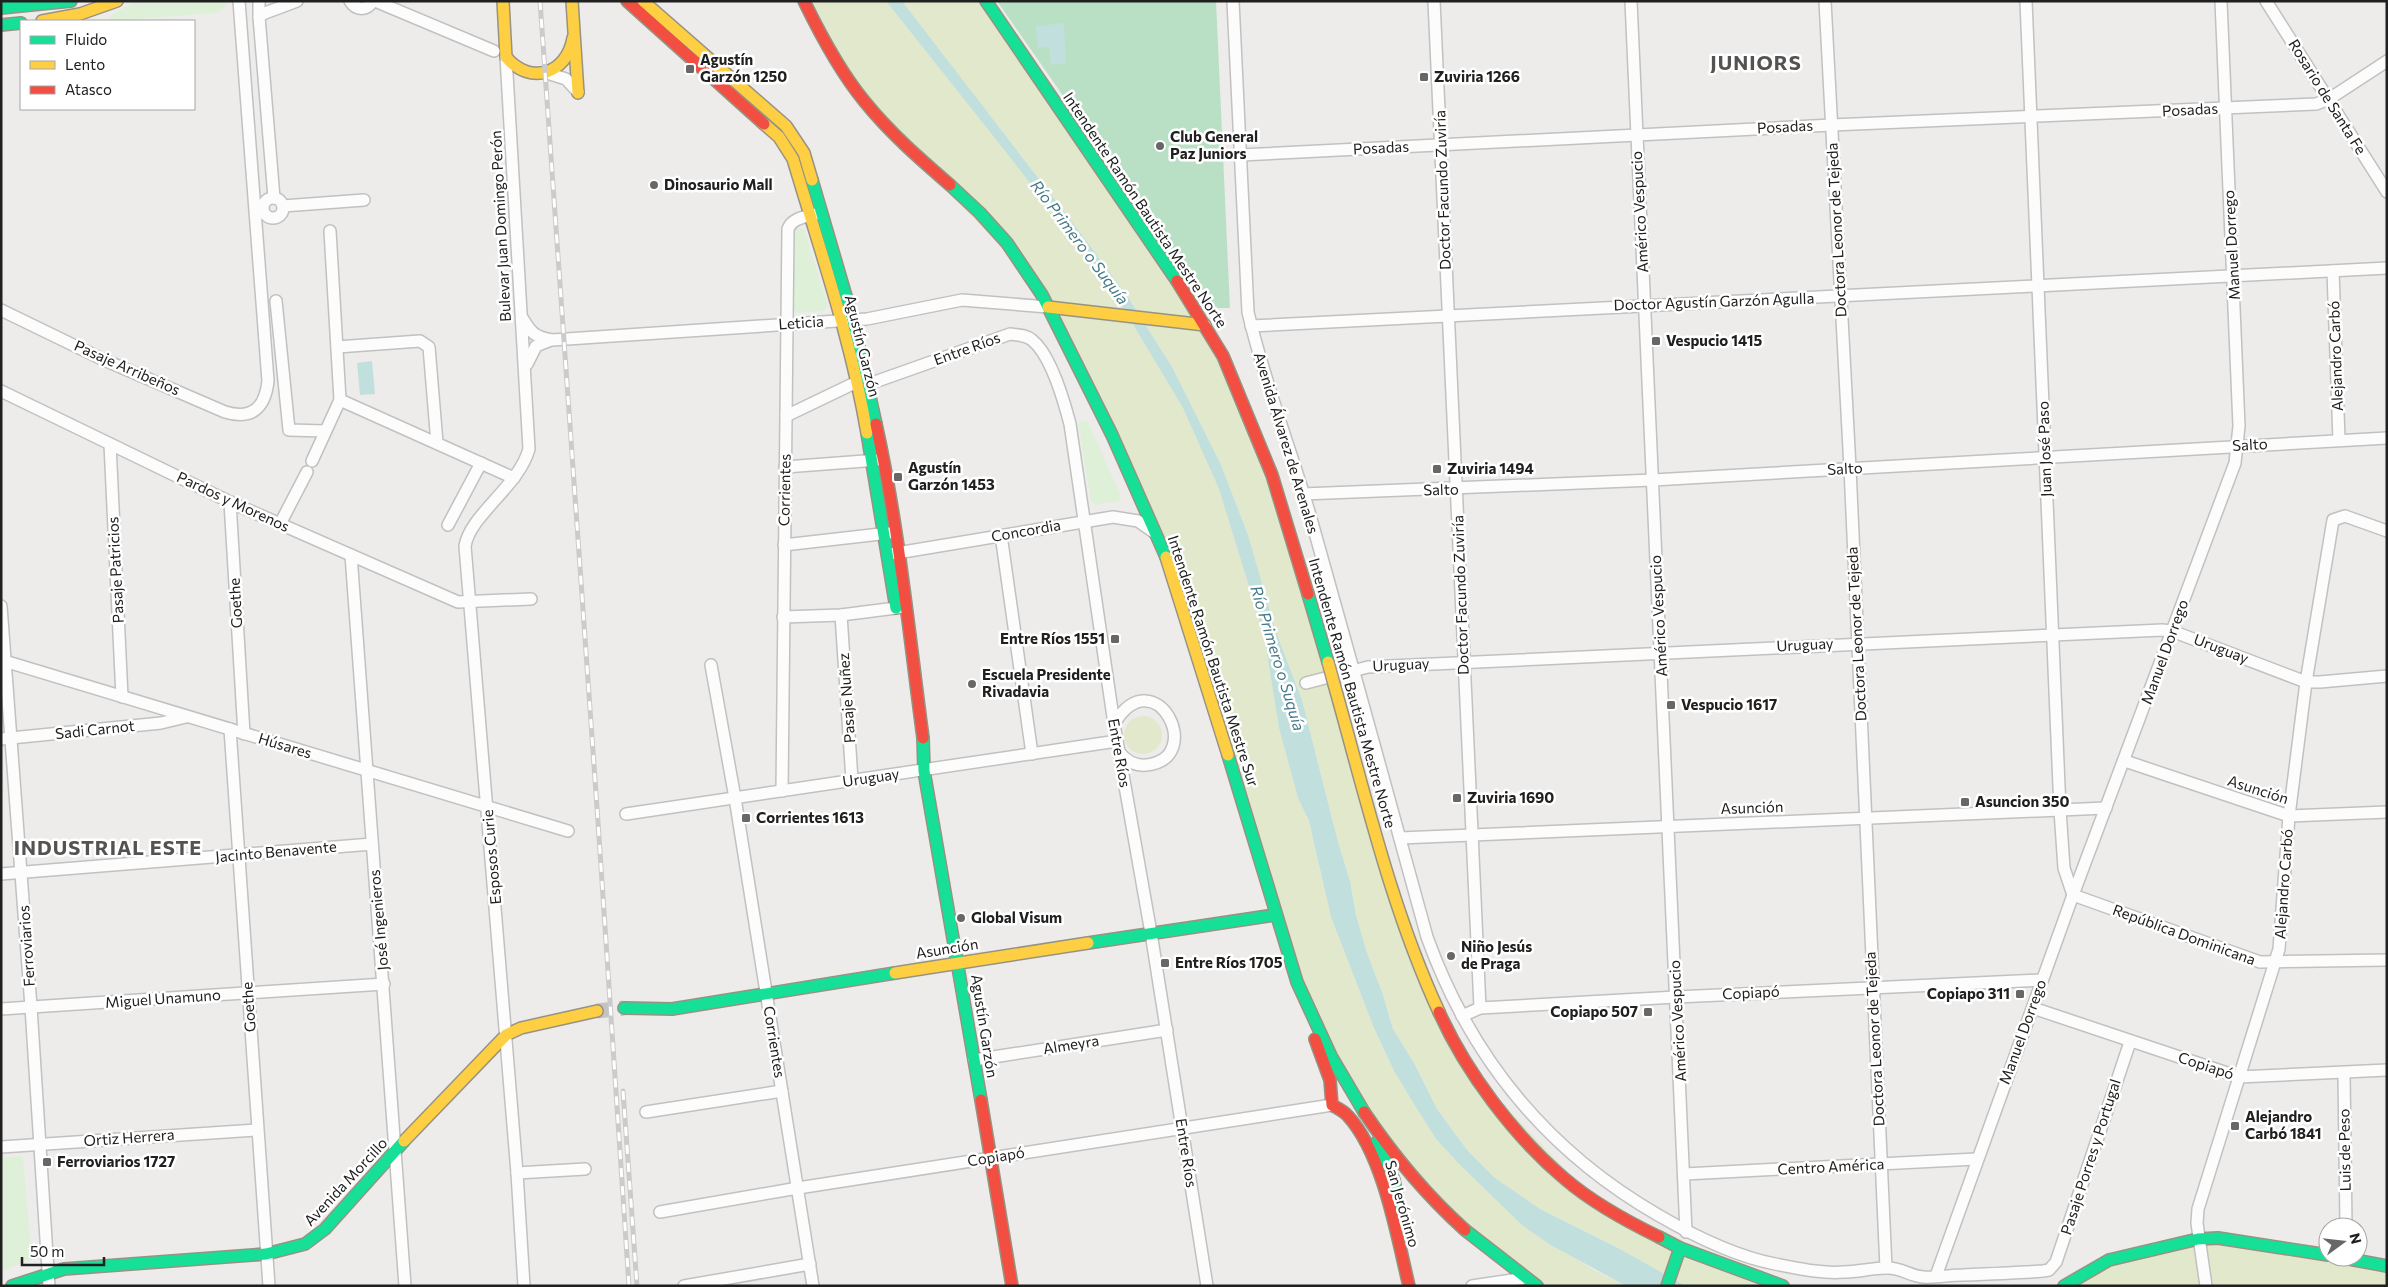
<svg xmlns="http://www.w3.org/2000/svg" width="2388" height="1287" viewBox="0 0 2388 1287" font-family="Commissioner,sans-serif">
	<rect width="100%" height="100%" fill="#eeecea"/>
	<g fill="#e2e8cb">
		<path d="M 804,1 L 886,1 L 1009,156 L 1113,291 L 1183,408 L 1219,489 L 1264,635 L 1279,728 L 1298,798 L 1309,821 L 1331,917 L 1374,1028 L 1394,1071 L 1436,1139 L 1461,1166 L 1522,1225 L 1594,1270 L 1626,1286 L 1537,1286 L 1422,1187 L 1321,1037 L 1174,578 L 1032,279 L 888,129 Z"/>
		<path d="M 902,1 L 986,1 L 1205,325 L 1272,475 L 1397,905 L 1469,1068 L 1594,1200 L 1783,1286 L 1686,1286 L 1618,1248 L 1540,1209 L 1495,1178 L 1467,1150 L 1437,1109 L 1414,1063 L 1393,1029 L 1382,992 L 1367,953 L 1356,915 L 1350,881 L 1338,842 L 1302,700 L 1276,632 L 1248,535 L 1221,465 L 1172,367 L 1129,299 L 1082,235 Z"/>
		<circle cx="1143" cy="735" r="19"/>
		<path d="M 2198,1239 L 2387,1266 L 2387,1286 L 2064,1286 L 2102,1263 Z"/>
	</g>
	<g fill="#def1d8">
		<path d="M 136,1 L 228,1 L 225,8 L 217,13 L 109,21 L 109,16 Z"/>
		<path d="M 796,228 L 804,229 L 828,306 L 824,311 L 797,313 L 792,309 L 793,230 Z"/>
		<path d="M 1087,420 L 1121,496 L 1119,501 L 1096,505 L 1091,502 L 1078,422 Z"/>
		<path d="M 23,1156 L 32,1260 L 1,1271 L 1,1158 Z"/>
	</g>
	<path fill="#b9e0c5" d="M 997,1 L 1216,1 L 1230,308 L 1211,308 Z"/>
	<g fill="#c0dfdd">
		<path d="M 886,1 L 902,1 L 1082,235 L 1129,299 L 1172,367 L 1221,465 L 1248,535 L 1276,632 L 1302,700 L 1338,842 L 1350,881 L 1356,915 L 1367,953 L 1382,992 L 1393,1029 L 1414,1063 L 1437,1109 L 1467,1150 L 1495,1178 L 1540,1209 L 1618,1248 L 1686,1286 L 1626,1286 L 1549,1244 L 1522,1225 L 1461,1166 L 1436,1139 L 1414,1104 L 1394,1071 L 1374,1028 L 1331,917 L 1309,821 L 1298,798 L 1279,728 L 1264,635 L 1219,489 L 1183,408 L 1113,291 L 1009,156 Z"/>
		<path d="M 1064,23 L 1066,63 L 1051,65 L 1049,47 L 1038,48 L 1036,26 Z"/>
		<path d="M 372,361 L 375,394 L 360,395 L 357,363 Z"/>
	</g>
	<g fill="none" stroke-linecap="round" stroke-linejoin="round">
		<path stroke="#c5c3c2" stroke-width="15" stroke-dasharray="15 8" stroke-linecap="butt" d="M 597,1011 L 624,1008"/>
		<g stroke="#c1c1c0" stroke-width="14">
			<g id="street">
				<path d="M 259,1 L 259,17"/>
				<path d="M 350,1 C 356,11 367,11 373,1"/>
				<path d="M 375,1 L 494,51"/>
				<path d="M 1233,1 L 1248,312 C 1264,381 1290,447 1310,515 C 1350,655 1388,797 1427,937 C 1471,1059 1547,1151 1658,1215 C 1694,1236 1734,1256 1775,1264 C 1797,1268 1822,1274 1844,1272 C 1858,1272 1872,1268 1886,1268 C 1900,1267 1910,1276 1923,1277 C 1936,1278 1949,1275 1962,1275 C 1989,1274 2016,1273 2043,1271 L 2049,1270 L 2056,1262 L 2130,1042"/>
				<path d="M 1434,1 L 1480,1008"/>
				<path d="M 1631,1 L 1686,1232"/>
				<path d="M 1825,1 L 1850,468 L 1886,1268"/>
				<path d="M 2026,1 L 2060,810 L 2064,868 L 2073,895"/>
				<path d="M 2266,1 L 2387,192"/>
				<path d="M 506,57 L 529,449 C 519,486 470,515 465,546 L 517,1173 L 524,1286"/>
				<path d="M 547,73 L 566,79 L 578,92"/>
				<path d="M 1241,155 L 1832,125 L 2316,104 L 2329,99 L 2387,61"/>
				<path d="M 274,198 L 259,17 L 265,13 L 297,1"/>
				<circle cx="273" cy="208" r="10"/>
				<path d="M 283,206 L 364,200"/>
				<path d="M 330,231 L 340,400 L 514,478"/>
				<path d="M 2333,271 L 2339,440"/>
				<path d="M 276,301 L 289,430 L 325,431"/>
				<path d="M 1,310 L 102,359 L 225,412 C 252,420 265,408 268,381 L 239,1"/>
				<path d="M 523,319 C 531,333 535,337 552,340 L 867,319 L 962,300 L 1048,307"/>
				<path d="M 1251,326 L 2387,268"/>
				<path d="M 337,347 L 420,341 L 429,347 L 437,443"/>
				<path d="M 527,364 L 536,346 L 551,340"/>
				<path d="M 869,384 L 1010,334 C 1018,335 1026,335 1032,340 C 1051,355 1064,401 1070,424 L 1114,724 L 1151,933 L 1207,1286"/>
				<path d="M 1,391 L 230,502 L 458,602 L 531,599"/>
				<path d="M 786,416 L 863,379"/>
				<path d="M 110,444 L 122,697"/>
				<path d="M 312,461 L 340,400"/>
				<path d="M 785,467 L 878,460"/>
				<path d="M 1303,494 L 1653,480 L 2387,438"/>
				<path d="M 230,502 L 244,734"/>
				<path d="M 280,524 L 307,472"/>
				<path d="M 448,525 L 481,463"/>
				<path d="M 1001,535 L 1032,754"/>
				<path d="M 784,545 L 889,533"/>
				<path d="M 891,554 L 1113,517 L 1138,521 L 1155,533"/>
				<path d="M 351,555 L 405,1286"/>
				<path d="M 1,606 L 31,1007 L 49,1286"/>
				<path d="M 841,615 L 852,780"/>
				<path d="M 783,617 L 841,615 L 904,607"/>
				<path d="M 1,660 L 568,831"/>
				<path d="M 711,665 L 735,798 L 813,1286"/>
				<path d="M 1306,683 L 1368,667 L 2162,630 L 2172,631 L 2306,682 L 2320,682 L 2387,676"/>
				<path d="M 1114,724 C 1155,656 1208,759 1146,765 C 1135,766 1126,761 1119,752"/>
				<path d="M 230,729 L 269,1286"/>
				<path d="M 1,739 L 161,723 L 186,717"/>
				<path d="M 2125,761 L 2289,816 L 2387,812"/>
				<path d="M 782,791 L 788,229 C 792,218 805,217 816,214"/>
				<path d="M 626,814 L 1117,741"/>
				<path d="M 1400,838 L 2106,808"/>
				<path d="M 1,874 L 372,844"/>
				<path d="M 2073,895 L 2260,962 L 2387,960"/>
				<path d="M 2033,1008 L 2239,1077 L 2387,1070"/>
				<path d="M 1,1009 L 384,984"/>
				<path d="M 1462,1016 L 1480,1008 L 1676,997 L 2042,980"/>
				<path d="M 974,1060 L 1167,1030"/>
				<path d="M 2344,1073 L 2346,1227"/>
				<path d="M 646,1112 L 782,1091"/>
				<path d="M 1,1147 L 257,1130"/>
				<path d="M 517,1173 L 585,1169"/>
				<path d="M 1685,1174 L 1976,1159"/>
				<path d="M 660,1212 L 798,1188 L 1332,1105"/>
				<path d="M 1936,1276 L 2073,895 L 2235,463 L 2239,426 L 2221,1"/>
				<path d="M 684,1286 L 810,1264"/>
				<path d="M 1472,1286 L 1526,1278"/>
				<path d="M 2206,1286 L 2197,1223 L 2198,1209 L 2279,949 L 2289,816 L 2306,682 L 2333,520 L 2345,516 L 2387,531"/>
			</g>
		</g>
		<g stroke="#979383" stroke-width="14">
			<g id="fast">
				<path d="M 986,1 L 1177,281"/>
				<path d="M 1,8 L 71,1"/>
				<path d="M 1,25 L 21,23"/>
				<path d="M 812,180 L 853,320 L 876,424"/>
				<path d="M 950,185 L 980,213 L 1007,243 L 1042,295 L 1112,435 L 1166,557"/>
				<path d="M 867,433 L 896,608"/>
				<path d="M 1308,594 L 1328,662"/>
				<path d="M 923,738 L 924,771 L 981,1100"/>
				<path d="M 1228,755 L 1297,982 L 1331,1056 L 1364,1112"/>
				<path d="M 1088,943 L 1275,915"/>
				<path d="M 624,1008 L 672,1009 L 895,973"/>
				<path d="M 1377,1142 L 1394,1180 L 1399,1207"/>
				<path d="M 1465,1230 L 1537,1286"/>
				<path d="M 1659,1237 L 1680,1248 L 1783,1286"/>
				<path d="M 2338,1257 L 2387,1266"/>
				<path d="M 12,1286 L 64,1269 L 266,1254 L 305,1244 L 325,1229 L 404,1141"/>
				<path d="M 1667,1286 L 1680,1248"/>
				<path d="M 2064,1286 L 2109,1260 L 2198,1239 L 2218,1238 L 2328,1255"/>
			</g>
		</g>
		<g stroke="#979383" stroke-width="14">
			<g id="slow">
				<path d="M 503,1 L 506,57 C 530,86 567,74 573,38"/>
				<path d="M 572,1 L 578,93"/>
				<path d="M 643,1 L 786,126 L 804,153 L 812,180"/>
				<path d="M 42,21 L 80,14 L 117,1"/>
				<path d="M 764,124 L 779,137 L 793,159 C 820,250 851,339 867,433"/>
				<path d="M 1048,307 L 1205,325"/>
				<path d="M 1166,557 L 1228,755"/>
				<path d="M 1334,684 C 1365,794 1391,908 1439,1012"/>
				<path d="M 895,973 L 1088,943"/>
				<path d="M 404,1141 L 506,1035 L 521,1028 L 597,1011"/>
			</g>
		</g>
		<g stroke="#979383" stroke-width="14">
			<g id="jam">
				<path d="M 627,1 L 764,124"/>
				<path d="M 804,1 C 821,36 840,72 865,102 C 890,133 920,159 950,185"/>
				<path d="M 1177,281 L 1223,356 L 1272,475 L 1308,594"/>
				<path d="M 876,424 C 899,527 909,634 923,738"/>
				<path d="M 1439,1012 C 1466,1072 1514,1136 1565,1179 C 1593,1203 1626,1221 1659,1237"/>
				<path d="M 1315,1039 L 1330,1080 L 1332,1105 C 1337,1108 1344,1111 1348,1116 C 1383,1154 1397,1236 1409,1286"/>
				<path d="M 981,1100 L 1012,1286"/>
				<path d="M 1364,1112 C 1393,1155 1426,1195 1465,1230"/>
			</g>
		</g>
		<use href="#street" stroke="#fcfcfc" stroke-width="11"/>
		<use href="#fast" stroke="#16e098" stroke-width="11"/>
		<use href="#slow" stroke="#ffcf43" stroke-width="11"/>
		<use href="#jam" stroke="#f24e42" stroke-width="11"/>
		<g stroke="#cbcbcb" stroke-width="5">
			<g id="rail">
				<path d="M 540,1 L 598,822 L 629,1286"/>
				<path d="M 623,1091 L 637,1286"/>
			</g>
		</g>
		<use href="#rail" stroke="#fff" stroke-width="3" stroke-dasharray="9" stroke-linecap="butt"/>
		<g stroke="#a39388" stroke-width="14" stroke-linecap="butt">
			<path id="slow-bridge" d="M 1328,662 L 1334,684"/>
		</g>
		<use href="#slow-bridge" stroke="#ffcf43" stroke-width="11"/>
	</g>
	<g fill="#686767" stroke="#fff" stroke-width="2">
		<rect x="685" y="64" width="10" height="10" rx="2.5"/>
		<rect x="1419" y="72" width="10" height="10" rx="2.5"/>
		<circle cx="1160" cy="146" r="5"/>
		<circle cx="654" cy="185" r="5"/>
		<rect x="1651" y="336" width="10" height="10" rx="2.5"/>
		<rect x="1432" y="464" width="10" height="10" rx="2.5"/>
		<rect x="893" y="472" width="10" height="10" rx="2.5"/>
		<rect x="1110" y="634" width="10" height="10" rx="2.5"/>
		<circle cx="972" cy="684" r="5"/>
		<rect x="1666" y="700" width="10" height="10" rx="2.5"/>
		<rect x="1452" y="793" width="10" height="10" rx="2.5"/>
		<rect x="1960" y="797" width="10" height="10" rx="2.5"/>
		<rect x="741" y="813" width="10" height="10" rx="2.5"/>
		<circle cx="961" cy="918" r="5"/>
		<circle cx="1451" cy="956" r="5"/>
		<rect x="1160" y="958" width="10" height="10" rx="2.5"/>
		<rect x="2015" y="989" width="10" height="10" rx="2.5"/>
		<rect x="1643" y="1007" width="10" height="10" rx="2.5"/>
		<rect x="2230" y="1121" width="10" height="10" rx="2.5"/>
		<rect x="42" y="1157" width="10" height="10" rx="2.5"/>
	</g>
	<g text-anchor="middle" stroke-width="5" stroke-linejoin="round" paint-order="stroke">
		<g font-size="15" font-weight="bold" fill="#202020" stroke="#fff" text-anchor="start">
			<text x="700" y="65">Agustín<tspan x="700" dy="17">Garzón 1250</tspan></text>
			<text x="1434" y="82">Zuviria 1266</text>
			<text x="1170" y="142">Club General<tspan x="1170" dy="17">Paz Juniors</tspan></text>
			<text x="664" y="190">Dinosaurio Mall</text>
			<text x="1666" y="346">Vespucio 1415</text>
			<text x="908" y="473">Agustín<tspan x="908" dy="17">Garzón 1453</tspan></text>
			<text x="1447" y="474">Zuviria 1494</text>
			<text x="1105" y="644" text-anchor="end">Entre Ríos 1551</text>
			<text x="982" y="680">Escuela Presidente<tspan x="982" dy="17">Rivadavia</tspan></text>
			<text x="1681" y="710">Vespucio 1617</text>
			<text x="1467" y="803">Zuviria 1690</text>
			<text x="1975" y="807">Asuncion 350</text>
			<text x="756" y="823">Corrientes 1613</text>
			<text x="971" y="923">Global Visum</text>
			<text x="1461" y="952">Niño Jesús<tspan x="1461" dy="17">de Praga</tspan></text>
			<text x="1175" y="968">Entre Ríos 1705</text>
			<text x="2010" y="999" text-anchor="end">Copiapo 311</text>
			<text x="1638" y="1017" text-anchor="end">Copiapo 507</text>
			<text x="2245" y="1122">Alejandro<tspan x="2245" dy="17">Carbó 1841</tspan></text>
			<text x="57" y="1167">Ferroviarios 1727</text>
		</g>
		<g font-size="15" fill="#202020" stroke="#fff">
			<text transform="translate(2327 97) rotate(58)" y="5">Rosario de Santa Fe</text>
			<text transform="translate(2190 110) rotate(-3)" y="5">Posadas</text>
			<text transform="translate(1785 127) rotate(-3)" y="5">Posadas</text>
			<text transform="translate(1381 148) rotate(-3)" y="5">Posadas</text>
			<text transform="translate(1443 190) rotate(-92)" y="5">Doctor Facundo Zuviría</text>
			<text transform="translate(1145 210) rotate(56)" y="5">Intendente Ramón Bautista Mestre Norte</text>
			<text transform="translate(1640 212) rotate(-93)" y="5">Américo Vespucio</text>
			<text transform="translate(501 226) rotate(-93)" y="5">Bulevar Juan Domingo Perón</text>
			<text transform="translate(1837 230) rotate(-93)" y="5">Doctora Leonor de Tejeda</text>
			<text transform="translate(2232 245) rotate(-93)" y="5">Manuel Dorrego</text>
			<text transform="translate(1714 302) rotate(-2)" y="5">Doctor Agustín Garzón Agulla</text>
			<text transform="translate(801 323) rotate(-4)" y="5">Leticia</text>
			<text transform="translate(862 346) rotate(76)" y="5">Agustín Garzón</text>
			<text transform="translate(967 349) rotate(-20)" y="5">Entre Ríos</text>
			<text transform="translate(2336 356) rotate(-92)" y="5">Alejandro Carbó</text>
			<text transform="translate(127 368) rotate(24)" y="5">Pasaje Arribeños</text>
			<text transform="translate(1286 443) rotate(73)" y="5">Avenida Álvarez de Arenales</text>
			<text transform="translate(2250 445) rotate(-3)" y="5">Salto</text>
			<text transform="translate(2045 449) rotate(-92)" y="5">Juan José Paso</text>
			<text transform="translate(1845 469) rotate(-3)" y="5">Salto</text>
			<text transform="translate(785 490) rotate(-89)" y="5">Corrientes</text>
			<text transform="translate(1441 490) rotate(-2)" y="5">Salto</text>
			<text transform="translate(233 502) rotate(25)" y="5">Pardos y Morenos</text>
			<text transform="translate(1026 531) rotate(-10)" y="5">Concordia</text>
			<text transform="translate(116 570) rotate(-93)" y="5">Pasaje Patricios</text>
			<text transform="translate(1461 595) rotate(-92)" y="5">Doctor Facundo Zuviría</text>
			<text transform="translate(236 603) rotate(-93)" y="5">Goethe</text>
			<text transform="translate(1659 616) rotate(-93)" y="5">Américo Vespucio</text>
			<text transform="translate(1857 634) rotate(-93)" y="5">Doctora Leonor de Tejeda</text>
			<text transform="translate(1805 645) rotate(-3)" y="5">Uruguay</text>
			<text transform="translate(2221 649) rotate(21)" y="5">Uruguay</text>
			<text transform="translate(2165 652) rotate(-70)" y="5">Manuel Dorrego</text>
			<text transform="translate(1213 661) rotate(72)" y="5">Intendente Ramón Bautista Mestre Sur</text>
			<text transform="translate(1401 665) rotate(-3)" y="5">Uruguay</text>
			<text transform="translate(1352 693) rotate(74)" y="5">Intendente Ramón Bautista Mestre Norte</text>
			<text transform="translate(847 698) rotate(-94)" y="5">Pasaje Nuñez</text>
			<text transform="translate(95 730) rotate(-6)" y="5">Sadi Carnot</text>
			<text transform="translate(285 746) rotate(17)" y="5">Húsares</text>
			<text transform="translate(1119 753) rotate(80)" y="5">Entre Ríos</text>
			<text transform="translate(871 778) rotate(-8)" y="5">Uruguay</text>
			<text transform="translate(2258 790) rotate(18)" y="5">Asunción</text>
			<text transform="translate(1752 808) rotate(-2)" y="5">Asunción</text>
			<text transform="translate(276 852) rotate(-5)" y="5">Jacinto Benavente</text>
			<text transform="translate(492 857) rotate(-95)" y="5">Esposos Curie</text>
			<text transform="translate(2284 884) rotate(-86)" y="5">Alejandro Carbó</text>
			<text transform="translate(379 920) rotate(-95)" y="5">José Ingenieros</text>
			<text transform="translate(2184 935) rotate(20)" y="5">República Dominicana</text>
			<text transform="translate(27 946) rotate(-94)" y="5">Ferroviarios</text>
			<text transform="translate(947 949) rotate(-9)" y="5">Asunción</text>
			<text transform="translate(1751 993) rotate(-3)" y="5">Copiapó</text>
			<text transform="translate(163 999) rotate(-4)" y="5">Miguel Unamuno</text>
			<text transform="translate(249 1007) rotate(-94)" y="5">Goethe</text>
			<text transform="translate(1678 1021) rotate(-93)" y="5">Américo Vespucio</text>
			<text transform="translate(984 1026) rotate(81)" y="5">Agustín Garzón</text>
			<text transform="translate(2023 1032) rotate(-70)" y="5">Manuel Dorrego</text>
			<text transform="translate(1875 1039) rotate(-93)" y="5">Doctora Leonor de Tejeda</text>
			<text transform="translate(774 1042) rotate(81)" y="5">Corrientes</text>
			<text transform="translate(1071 1045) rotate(-9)" y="5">Almeyra</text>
			<text transform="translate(2206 1066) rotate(18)" y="5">Copiapó</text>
			<text transform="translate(129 1138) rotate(-4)" y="5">Ortiz Herrera</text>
			<text transform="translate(2345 1150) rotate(-91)" y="5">Luis de Peso</text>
			<text transform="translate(1186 1153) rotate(81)" y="5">Entre Ríos</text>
			<text transform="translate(996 1157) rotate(-9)" y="5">Copiapó</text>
			<text transform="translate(2091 1157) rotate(-72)" y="5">Pasaje Porres y Portugal</text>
			<text transform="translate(1831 1167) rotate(-3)" y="5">Centro América</text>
			<text transform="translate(346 1182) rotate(-47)" y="5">Avenida Morcillo</text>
			<text transform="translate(1402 1204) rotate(74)" y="5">San Jerónimo</text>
		</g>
		<g font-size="16" font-style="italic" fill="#477a8a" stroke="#fff">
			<text transform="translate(1080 242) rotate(53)" y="6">Río Primero o Suquía</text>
			<text transform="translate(1278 658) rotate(73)" y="6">Río Primero o Suquía</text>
		</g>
		<g font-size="20" font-weight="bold" letter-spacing="1" fill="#535353" stroke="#fff">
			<text x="1756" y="70">JUNIORS</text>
			<text x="108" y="855">INDUSTRIAL ESTE</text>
		</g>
	</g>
	<rect width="2388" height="1287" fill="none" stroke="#202020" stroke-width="5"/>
	<rect x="20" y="20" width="175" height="90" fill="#ffffff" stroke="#a6a6a6"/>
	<rect x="30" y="36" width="25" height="8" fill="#16e098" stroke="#a6a6a6"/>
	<text x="65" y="45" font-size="15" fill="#202020">Fluido</text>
	<rect x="30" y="61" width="25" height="8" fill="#ffcf43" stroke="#a6a6a6"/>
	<text x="65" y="70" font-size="15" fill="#202020">Lento</text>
	<rect x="30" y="86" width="25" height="8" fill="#f24e42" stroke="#a6a6a6"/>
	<text x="65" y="95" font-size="15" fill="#202020">Atasco</text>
	<g transform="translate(2343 1242) rotate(75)"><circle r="24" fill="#ffffff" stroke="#a6a6a6"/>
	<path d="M0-4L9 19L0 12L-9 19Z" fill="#686767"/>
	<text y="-8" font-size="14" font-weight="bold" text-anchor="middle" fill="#202020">N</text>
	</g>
	<path d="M22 1257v8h82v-8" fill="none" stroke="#202020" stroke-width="2.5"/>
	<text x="30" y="1257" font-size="15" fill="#202020" stroke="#ffffff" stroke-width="4" paint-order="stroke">50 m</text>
</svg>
